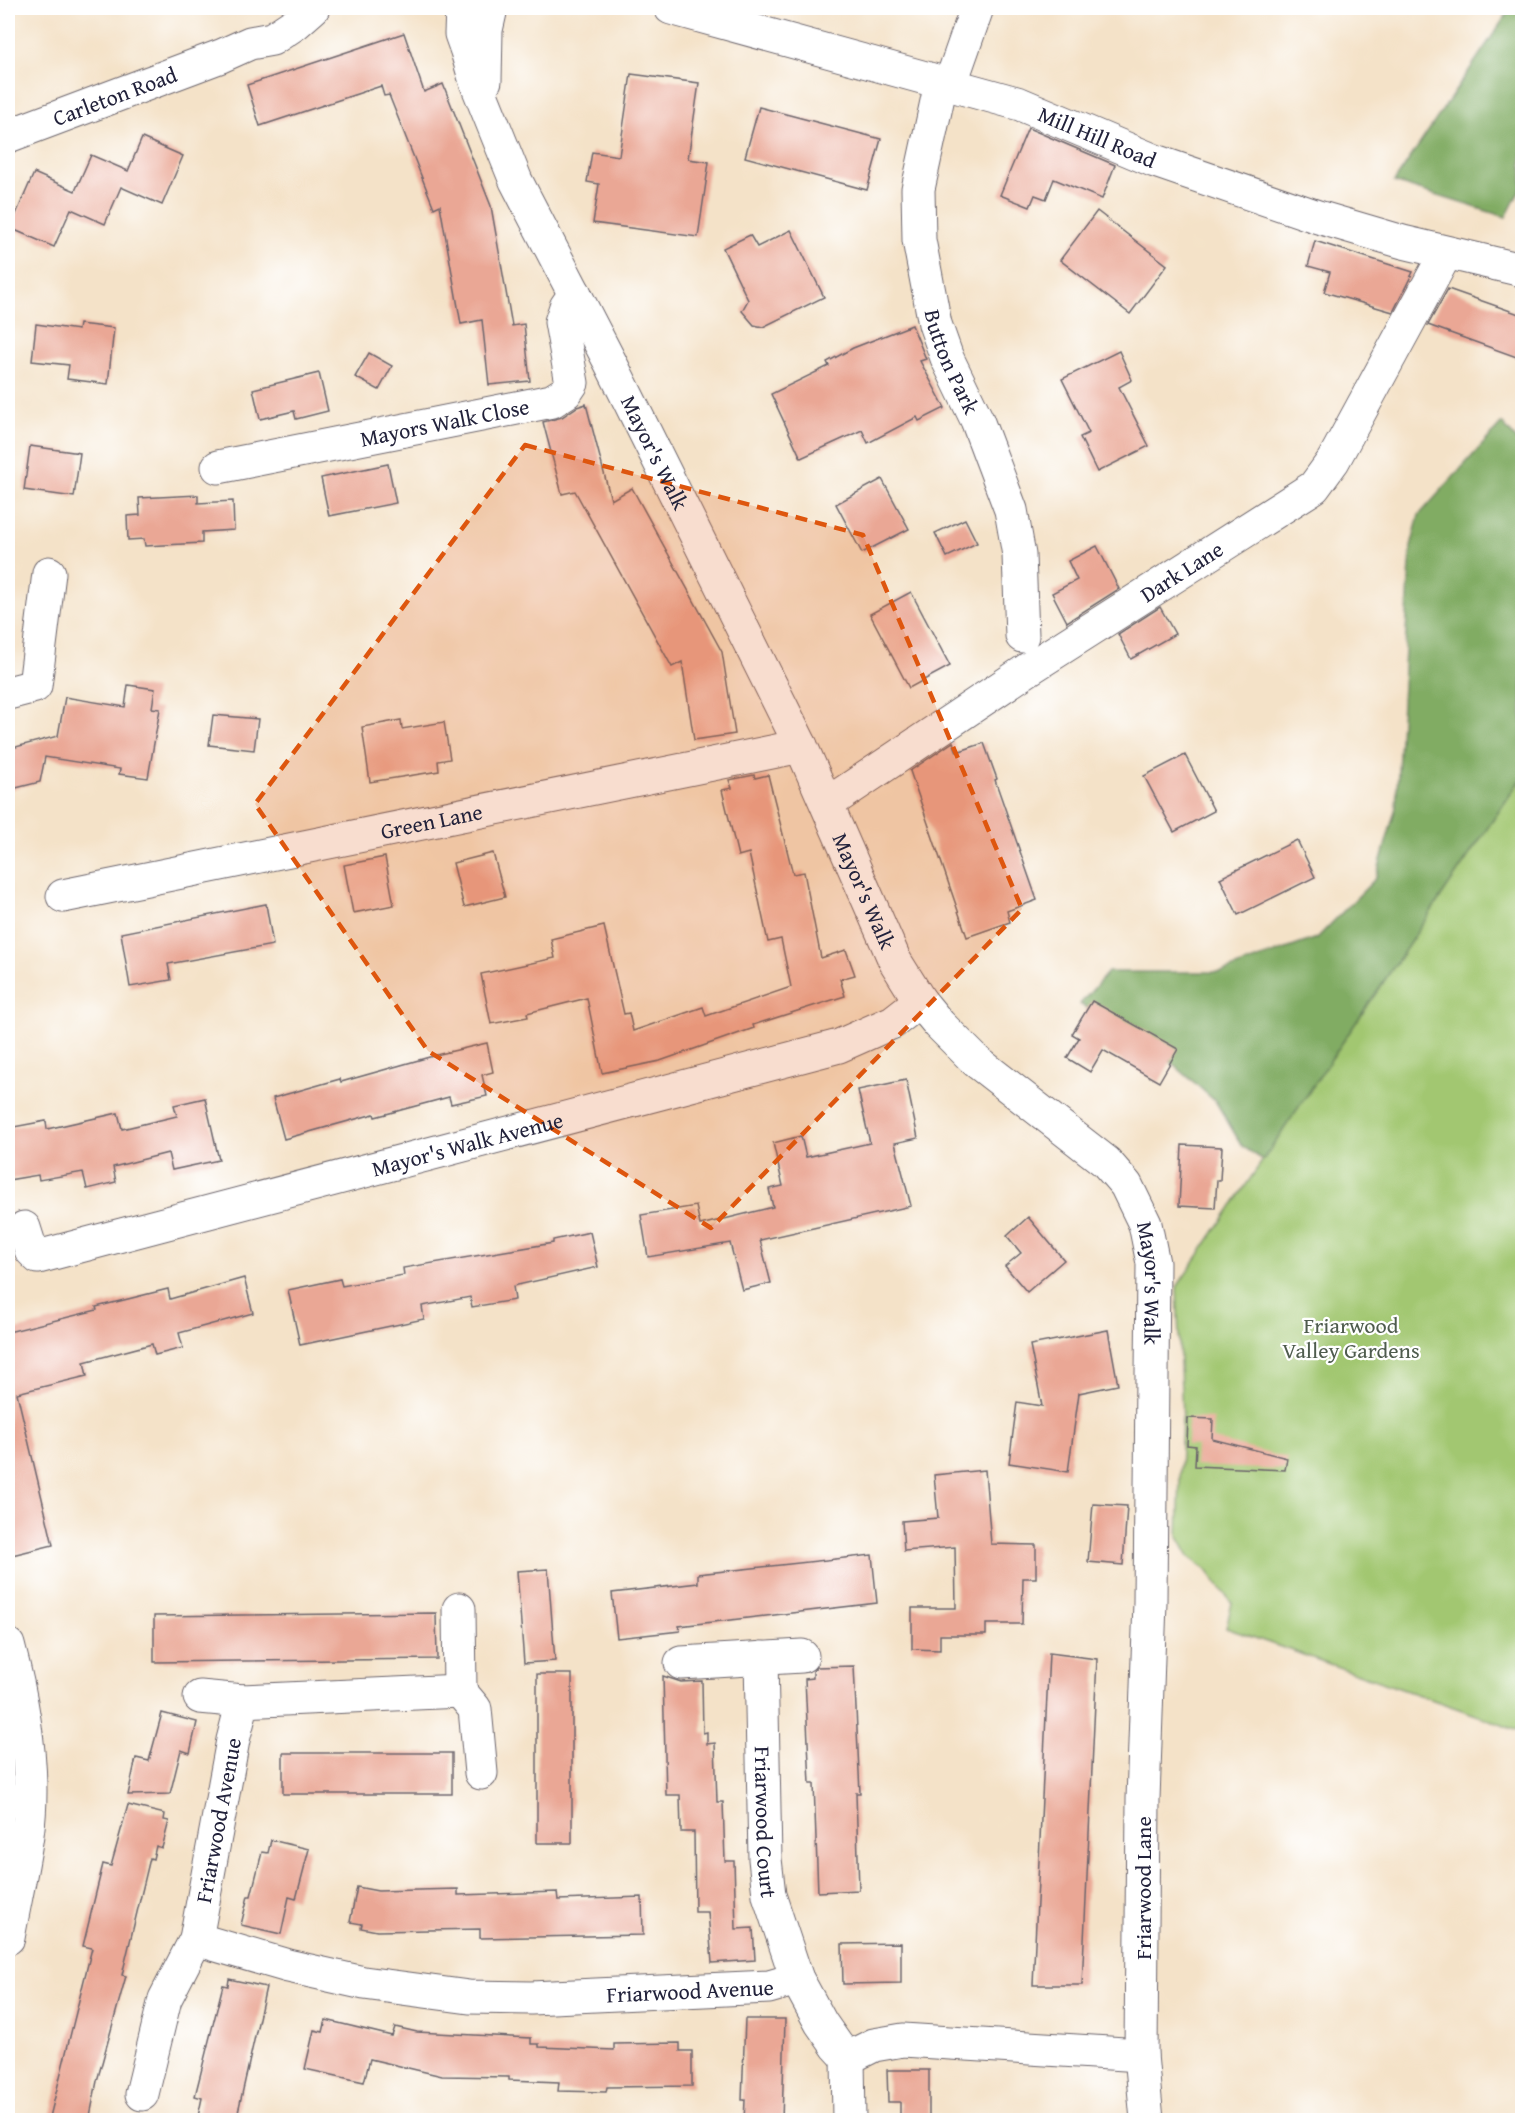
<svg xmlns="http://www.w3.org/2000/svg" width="1530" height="2128" viewBox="0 0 1530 2128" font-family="'Gentium Book Plus',serif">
	<rect width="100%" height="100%" fill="#fff"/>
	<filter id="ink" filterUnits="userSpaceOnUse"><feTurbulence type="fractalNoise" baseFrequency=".0167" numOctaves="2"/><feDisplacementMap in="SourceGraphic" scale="12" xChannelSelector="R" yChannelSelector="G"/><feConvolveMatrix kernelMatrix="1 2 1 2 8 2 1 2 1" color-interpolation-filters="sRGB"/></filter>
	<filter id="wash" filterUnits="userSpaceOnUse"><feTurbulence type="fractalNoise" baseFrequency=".008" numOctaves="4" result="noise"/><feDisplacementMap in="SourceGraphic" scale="24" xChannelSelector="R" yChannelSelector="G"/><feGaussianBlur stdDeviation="1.35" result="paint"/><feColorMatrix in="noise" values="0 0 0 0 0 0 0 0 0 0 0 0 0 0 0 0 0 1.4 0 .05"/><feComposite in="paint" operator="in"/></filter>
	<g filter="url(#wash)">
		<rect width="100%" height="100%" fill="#f4e2c8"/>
		<path fill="#a2c771" stroke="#627456" stroke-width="1.5" d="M 1522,777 L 1522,1733 L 1485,1718 L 1226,1628 L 1232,1603 L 1206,1569 L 1189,1557 L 1178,1537 L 1182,1417 L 1177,1287 Z"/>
		<g fill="#81ac63" stroke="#52674f" stroke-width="1.5">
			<path d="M 1511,8 L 1522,8 L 1522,186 L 1506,217 L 1394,182 Z"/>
			<path d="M 1502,423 L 1522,446 L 1522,572 L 1514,584 L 1522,590 L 1522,777 L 1263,1160 L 1242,1146 L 1216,1102 L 1171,1062 L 1080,1004 L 1108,972 L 1222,972 L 1317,938 L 1376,878 L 1396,807 L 1411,546 L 1419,515 Z"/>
		</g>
		<g id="blocks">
			<g fill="#eaa795">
				<path d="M 404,33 L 424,92 L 443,84 L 491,206 L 512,326 L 524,324 L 530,381 L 489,385 L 482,320 L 461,324 L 440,205 L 434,208 L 389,95 L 384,96 L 381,86 L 260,126 L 247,85 Z"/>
				<path d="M 631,74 L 699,83 L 688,159 L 709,162 L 698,237 L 593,223 L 599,184 L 587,182 L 592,152 L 619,156 Z"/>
				<path d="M 759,107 L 881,139 L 867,190 L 745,157 Z"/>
				<path d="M 1028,128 L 1115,165 L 1102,199 L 1054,179 L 1046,199 L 1035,195 L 1030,207 L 1000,195 Z"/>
				<path d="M 142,138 L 183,156 L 162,205 L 121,187 L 105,224 L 71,209 L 54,247 L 10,228 L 34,173 L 75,191 L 91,155 L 128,171 Z"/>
				<path d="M 1097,211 L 1167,265 L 1130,314 L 1060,260 Z"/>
				<path d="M 791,230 L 824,297 L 763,327 L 754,325 L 742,311 L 748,300 L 723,248 L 750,235 L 757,247 Z"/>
				<path d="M 1315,241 L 1413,272 L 1393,312 L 1324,292 L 1330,272 L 1308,266 Z"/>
				<path d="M 1448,289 L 1522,315 L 1522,359 L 1428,325 Z"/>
				<path d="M 36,324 L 78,330 L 79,324 L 114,328 L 108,384 L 67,379 L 69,365 L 32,361 Z"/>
				<path d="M 912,325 L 926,359 L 920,361 L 945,408 L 919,421 L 917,417 L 868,443 L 862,430 L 801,458 L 771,394 L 829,366 L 827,362 L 853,348 Z"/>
				<path d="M 1119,351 L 1132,380 L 1119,387 L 1149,446 L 1097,472 L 1080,437 L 1089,433 L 1062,379 Z"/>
				<path d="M 369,353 L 392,366 L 379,390 L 355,377 Z"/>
				<path d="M 319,373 L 328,411 L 296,419 L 294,411 L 260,419 L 253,389 Z"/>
				<path d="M 586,404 L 611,500 L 632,488 L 722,652 L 735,734 L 694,740 L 682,662 L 672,667 L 575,491 L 562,494 L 543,422 L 562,417 L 577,407 Z"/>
				<path d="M 30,446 L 80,453 L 74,497 L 24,490 Z"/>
				<path d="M 388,464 L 396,503 L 329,516 L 321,478 Z"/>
				<path d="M 882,479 L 909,529 L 862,553 L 836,504 Z"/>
				<path d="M 198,495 L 198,503 L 233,501 L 234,530 L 202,532 L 202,543 L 145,546 L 144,539 L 128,540 L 127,516 L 140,515 L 139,498 Z"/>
				<path d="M 965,519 L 977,543 L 947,557 L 935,533 Z"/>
				<path d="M 1097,546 L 1119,589 L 1067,622 L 1052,593 L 1077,580 L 1068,561 Z"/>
				<path d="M 911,592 L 950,666 L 909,688 L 870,614 Z"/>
				<path d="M 1160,607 L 1175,634 L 1131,659 L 1118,634 Z"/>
				<path d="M 128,685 L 155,689 L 152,708 L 160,709 L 148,778 L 119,774 L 120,769 L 45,757 L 40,782 L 8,790 L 8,749 L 58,736 L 65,697 L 125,707 Z"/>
				<path d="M 213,715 L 258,719 L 254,750 L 209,745 Z"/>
				<path d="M 401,720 L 402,729 L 444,722 L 450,759 L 438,761 L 439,771 L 370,782 L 362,727 Z"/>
				<path d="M 953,742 L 957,752 L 984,743 L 997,779 L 995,780 L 1037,900 L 1007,911 L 1010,922 L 967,937 L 910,771 Z"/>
				<path d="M 1185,755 L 1214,811 L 1174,832 L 1144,776 Z"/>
				<path d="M 754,775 L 755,778 L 768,775 L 793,874 L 804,872 L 821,958 L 846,950 L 855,975 L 840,979 L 845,996 L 753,1025 L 754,1028 L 660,1061 L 602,1073 L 587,998 L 527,1013 L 528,1017 L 491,1024 L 481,974 L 555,958 L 551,939 L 604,926 L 624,1014 L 629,1013 L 633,1031 L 703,1007 L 706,1016 L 791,987 L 781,939 L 768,942 L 749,853 L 738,856 L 722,790 L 732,788 L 729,780 Z"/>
				<path d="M 1297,840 L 1315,877 L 1238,915 L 1220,878 Z"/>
				<path d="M 493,853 L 505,897 L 464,907 L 453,863 Z"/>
				<path d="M 385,857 L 394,905 L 353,913 L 344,865 Z"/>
				<path d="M 266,904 L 273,945 L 168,964 L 171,980 L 130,987 L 121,933 Z"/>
				<path d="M 1092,1001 L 1178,1049 L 1159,1082 L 1103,1050 L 1090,1072 L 1067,1058 L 1079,1038 L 1072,1034 Z"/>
				<path d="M 487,1043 L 493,1072 L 482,1075 L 487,1096 L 451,1104 L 449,1097 L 375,1117 L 374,1114 L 284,1139 L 273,1098 L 340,1079 L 341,1082 L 440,1054 Z"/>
				<path d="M 906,1080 L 918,1138 L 895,1143 L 911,1206 L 760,1240 L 771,1283 L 742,1290 L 730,1243 L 648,1257 L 641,1215 L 696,1206 L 700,1225 L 773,1207 L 769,1189 L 783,1186 L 773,1143 L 801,1136 L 806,1157 L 870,1143 L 858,1090 Z"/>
				<path d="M 205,1098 L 219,1160 L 172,1170 L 168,1153 L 113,1167 L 116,1182 L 87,1189 L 83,1172 L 39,1180 L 38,1175 L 8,1180 L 8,1128 L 46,1121 L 47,1129 L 118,1113 L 122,1129 L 177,1116 L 174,1105 Z"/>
				<path d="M 1182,1145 L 1222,1147 L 1220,1180 L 1217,1180 L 1215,1208 L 1179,1206 Z"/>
				<path d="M 1028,1217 L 1064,1260 L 1027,1292 L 1005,1266 L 1021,1253 L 1007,1236 Z"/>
				<path d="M 590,1232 L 598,1267 L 513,1286 L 515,1300 L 472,1307 L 470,1297 L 422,1306 L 424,1319 L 300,1345 L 288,1290 L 340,1279 L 342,1286 L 404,1275 L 403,1268 L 553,1243 L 553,1240 Z"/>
				<path d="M 244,1278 L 253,1313 L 179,1333 L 183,1348 L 155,1355 L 152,1344 L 84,1362 L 87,1376 L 17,1393 L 53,1545 L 8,1556 L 8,1332 L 97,1310 L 96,1307 L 168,1289 L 170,1299 Z"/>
				<path d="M 1108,1330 L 1118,1385 L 1079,1393 L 1068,1472 L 1009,1463 L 1017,1402 L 1042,1406 L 1030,1345 Z"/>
				<path d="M 1188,1418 L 1213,1419 L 1212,1439 L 1287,1458 L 1285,1470 L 1195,1466 L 1196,1446 L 1187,1445 Z"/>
				<path d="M 985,1470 L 991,1544 L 1036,1545 L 1036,1578 L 1023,1578 L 1022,1624 L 986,1624 L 986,1635 L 940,1635 L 940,1650 L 912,1649 L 912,1608 L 956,1608 L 955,1547 L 904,1551 L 902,1521 L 938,1518 L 934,1475 Z"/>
				<path d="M 1093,1504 L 1127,1506 L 1123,1565 L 1088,1562 Z"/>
				<path d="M 872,1555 L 877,1603 L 679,1626 L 680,1631 L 617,1638 L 612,1593 L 698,1583 L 698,1574 Z"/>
				<path d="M 548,1569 L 555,1661 L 524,1663 L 517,1571 Z"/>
				<path d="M 436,1613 L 437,1659 L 154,1662 L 154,1616 Z"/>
				<path d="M 1049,1653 L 1097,1659 L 1082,1985 L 1033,1985 Z"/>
				<path d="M 854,1666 L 860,1793 L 856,1793 L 859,1890 L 818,1892 L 814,1784 L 810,1784 L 805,1679 L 813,1678 L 813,1671 L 816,1667 Z"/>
				<rect x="537" y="1674" width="35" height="169"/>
				<path d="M 663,1676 L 681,1682 L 702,1681 L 703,1733 L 707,1732 L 707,1744 L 715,1743 L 717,1802 L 723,1802 L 725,1861 L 734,1861 L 736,1929 L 753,1928 L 755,1960 L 712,1963 L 708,1912 L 695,1912 L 694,1832 L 681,1832 L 680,1795 L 666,1795 Z"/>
				<path d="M 162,1713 L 197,1722 L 190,1753 L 181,1750 L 170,1794 L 128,1795 L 136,1758 L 149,1761 Z"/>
				<rect x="283" y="1753" width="169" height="41"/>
				<path d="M 128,1805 L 165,1814 L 164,1820 L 169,1821 L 162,1848 L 156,1846 L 153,1859 L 150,1858 L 122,1975 L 126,1976 L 97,2081 L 89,2121 L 49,2121 L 92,1948 L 83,1946 L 103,1864 L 111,1866 Z"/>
				<path d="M 271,1840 L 309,1849 L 296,1899 L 289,1897 L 281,1934 L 241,1925 L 248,1896 L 251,1896 L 262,1852 L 268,1853 Z"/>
				<path d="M 357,1887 L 378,1891 L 458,1889 L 458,1895 L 557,1892 L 558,1900 L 642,1897 L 643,1935 L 480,1938 L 480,1929 L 377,1931 L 361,1928 L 362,1924 L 350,1922 Z"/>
				<path d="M 901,1943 L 901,1983 L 843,1984 L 842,1944 Z"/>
				<path d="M 229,1979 L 266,1987 L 236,2121 L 197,2121 L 202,2098 L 195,2096 L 223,1985 L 228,1986 Z"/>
				<path d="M 745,2019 L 785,2019 L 782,2121 L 744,2121 L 745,2100 L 742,2100 Z"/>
				<path d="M 326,2020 L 392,2036 L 395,2027 L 417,2032 L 531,2038 L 531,2044 L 539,2044 L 539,2047 L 614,2050 L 614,2044 L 680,2043 L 680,2051 L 692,2051 L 692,2086 L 607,2087 L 606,2092 L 558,2091 L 559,2082 L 509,2080 L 509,2077 L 442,2076 L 370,2059 L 364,2082 L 305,2069 L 314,2030 L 323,2032 Z"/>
				<path d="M 887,2070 L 929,2070 L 929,2121 L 900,2121 L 900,2102 L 888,2102 Z"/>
			</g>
		</g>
	</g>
	<g filter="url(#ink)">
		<use href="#blocks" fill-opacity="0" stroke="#6c656c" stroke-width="1.5"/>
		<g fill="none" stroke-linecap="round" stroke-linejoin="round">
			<g stroke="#6c656c" stroke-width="35">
				<g id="minor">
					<path id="s1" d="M 462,8 L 461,34 L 467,51 L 476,82 L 516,181 L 610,362 L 801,746 L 895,961 L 920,1001 L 939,1024 L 976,1061 L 1106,1162 L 1126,1185 L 1145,1224 L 1153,1263 L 1150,1602 L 1143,1799 L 1141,2055 L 1147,2120"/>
					<path d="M 485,81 L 486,30 L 491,8"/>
					<path id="s2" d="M 941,83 L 918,189 L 919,240 L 935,324 L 947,358 L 977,420 L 1011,510 L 1019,555 L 1022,636"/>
					<path d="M 950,85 L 977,8"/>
					<path id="s3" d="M 218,467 L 552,401 L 566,392 L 572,383 L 561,322 L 566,307 L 575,294"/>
					<path d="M 8,693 L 35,686 L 49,573"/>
					<path id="s4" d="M 827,804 L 1027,670 L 1314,487 L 1333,461 L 1446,253"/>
					<path id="s5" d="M 63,896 L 801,746"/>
					<path id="s6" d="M 24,1228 L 31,1250 L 38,1257 L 839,1046 L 893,1022 L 920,1001"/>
					<path d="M 459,1609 L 460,1691 L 475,1709 L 481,1773"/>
					<path d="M 8,1645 C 24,1705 36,1773 27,1835 C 22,1870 14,1904 8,1938"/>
					<path id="s7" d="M 761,1658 L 765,1859 L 769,1895 L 797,1979 L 821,2023 L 837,2046 L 848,2058 L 874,2045 L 903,2040 L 1141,2055"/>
					<path d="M 681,1663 L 802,1656"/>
					<path d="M 200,1697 L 243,1701"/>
					<path id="s8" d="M 196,1939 L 288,1966 L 364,1983 L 469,1997 L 531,1998 L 769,1987 L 797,1979"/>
					<path d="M 848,2058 L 849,2120"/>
					<path id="s9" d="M 142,2094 L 165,1999 L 196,1939 L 233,1740 L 243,1701 L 460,1691"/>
				</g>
			</g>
			<g stroke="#6c656c" stroke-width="35">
				<g id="tertiary">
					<path id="s10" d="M 8,136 L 221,56 L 250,43 L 272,39 L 296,23 L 313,8"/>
				</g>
			</g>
			<g stroke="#6c656c" stroke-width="35">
				<g id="trunk">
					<path id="s11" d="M 671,8 L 1020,104 L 1155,161 L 1318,217 L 1403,242 L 1522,270"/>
				</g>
			</g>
			<use href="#minor" stroke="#fff" stroke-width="33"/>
			<use href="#tertiary" stroke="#fff" stroke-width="33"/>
			<use href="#trunk" stroke="#fff" stroke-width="33"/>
		</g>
	</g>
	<path fill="#de560e" fill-opacity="0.2" stroke="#de560e" stroke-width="4.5" stroke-dasharray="12 8" stroke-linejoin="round" d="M 525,445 L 863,535 L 1022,909 L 711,1228 L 428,1051 L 255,804 Z"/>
	<g text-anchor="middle" stroke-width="4.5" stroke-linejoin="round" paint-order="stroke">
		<g font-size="22" fill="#22223b" stroke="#fff">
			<text dy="8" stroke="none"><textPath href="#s10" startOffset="114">Carleton Road</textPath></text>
			<text dy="8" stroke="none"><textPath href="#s11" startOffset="446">Mill Hill Road</textPath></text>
			<text dy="8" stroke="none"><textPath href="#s2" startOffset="286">Button Park</textPath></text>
			<text dy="8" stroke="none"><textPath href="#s3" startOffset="231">Mayors Walk Close</textPath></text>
			<text dy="8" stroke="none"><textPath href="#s1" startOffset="488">Mayor's Walk</textPath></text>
			<text dy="8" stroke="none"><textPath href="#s4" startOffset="424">Dark Lane</textPath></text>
			<text dy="8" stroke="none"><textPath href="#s5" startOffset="376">Green Lane</textPath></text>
			<text dy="8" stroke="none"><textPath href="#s1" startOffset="974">Mayor's Walk</textPath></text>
			<text dy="8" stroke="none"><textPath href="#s6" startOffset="477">Mayor's Walk Avenue</textPath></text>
			<text dy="8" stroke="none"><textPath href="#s1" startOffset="1478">Mayor's Walk</textPath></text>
			<text dy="8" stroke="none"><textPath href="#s9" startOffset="286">Friarwood Avenue</textPath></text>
			<text dy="8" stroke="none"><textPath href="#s7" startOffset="164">Friarwood Court</textPath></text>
			<text transform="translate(1143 1888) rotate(-90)" y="8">Friarwood Lane</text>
			<text dy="8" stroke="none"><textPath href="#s8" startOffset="501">Friarwood Avenue</textPath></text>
		</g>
		<g font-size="22" fill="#4f5c4e" stroke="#fff">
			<text x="1351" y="1333">Friarwood<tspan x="1351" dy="25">Valley Gardens</tspan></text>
		</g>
	</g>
	<rect width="1530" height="2128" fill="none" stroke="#fff" stroke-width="30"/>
</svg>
